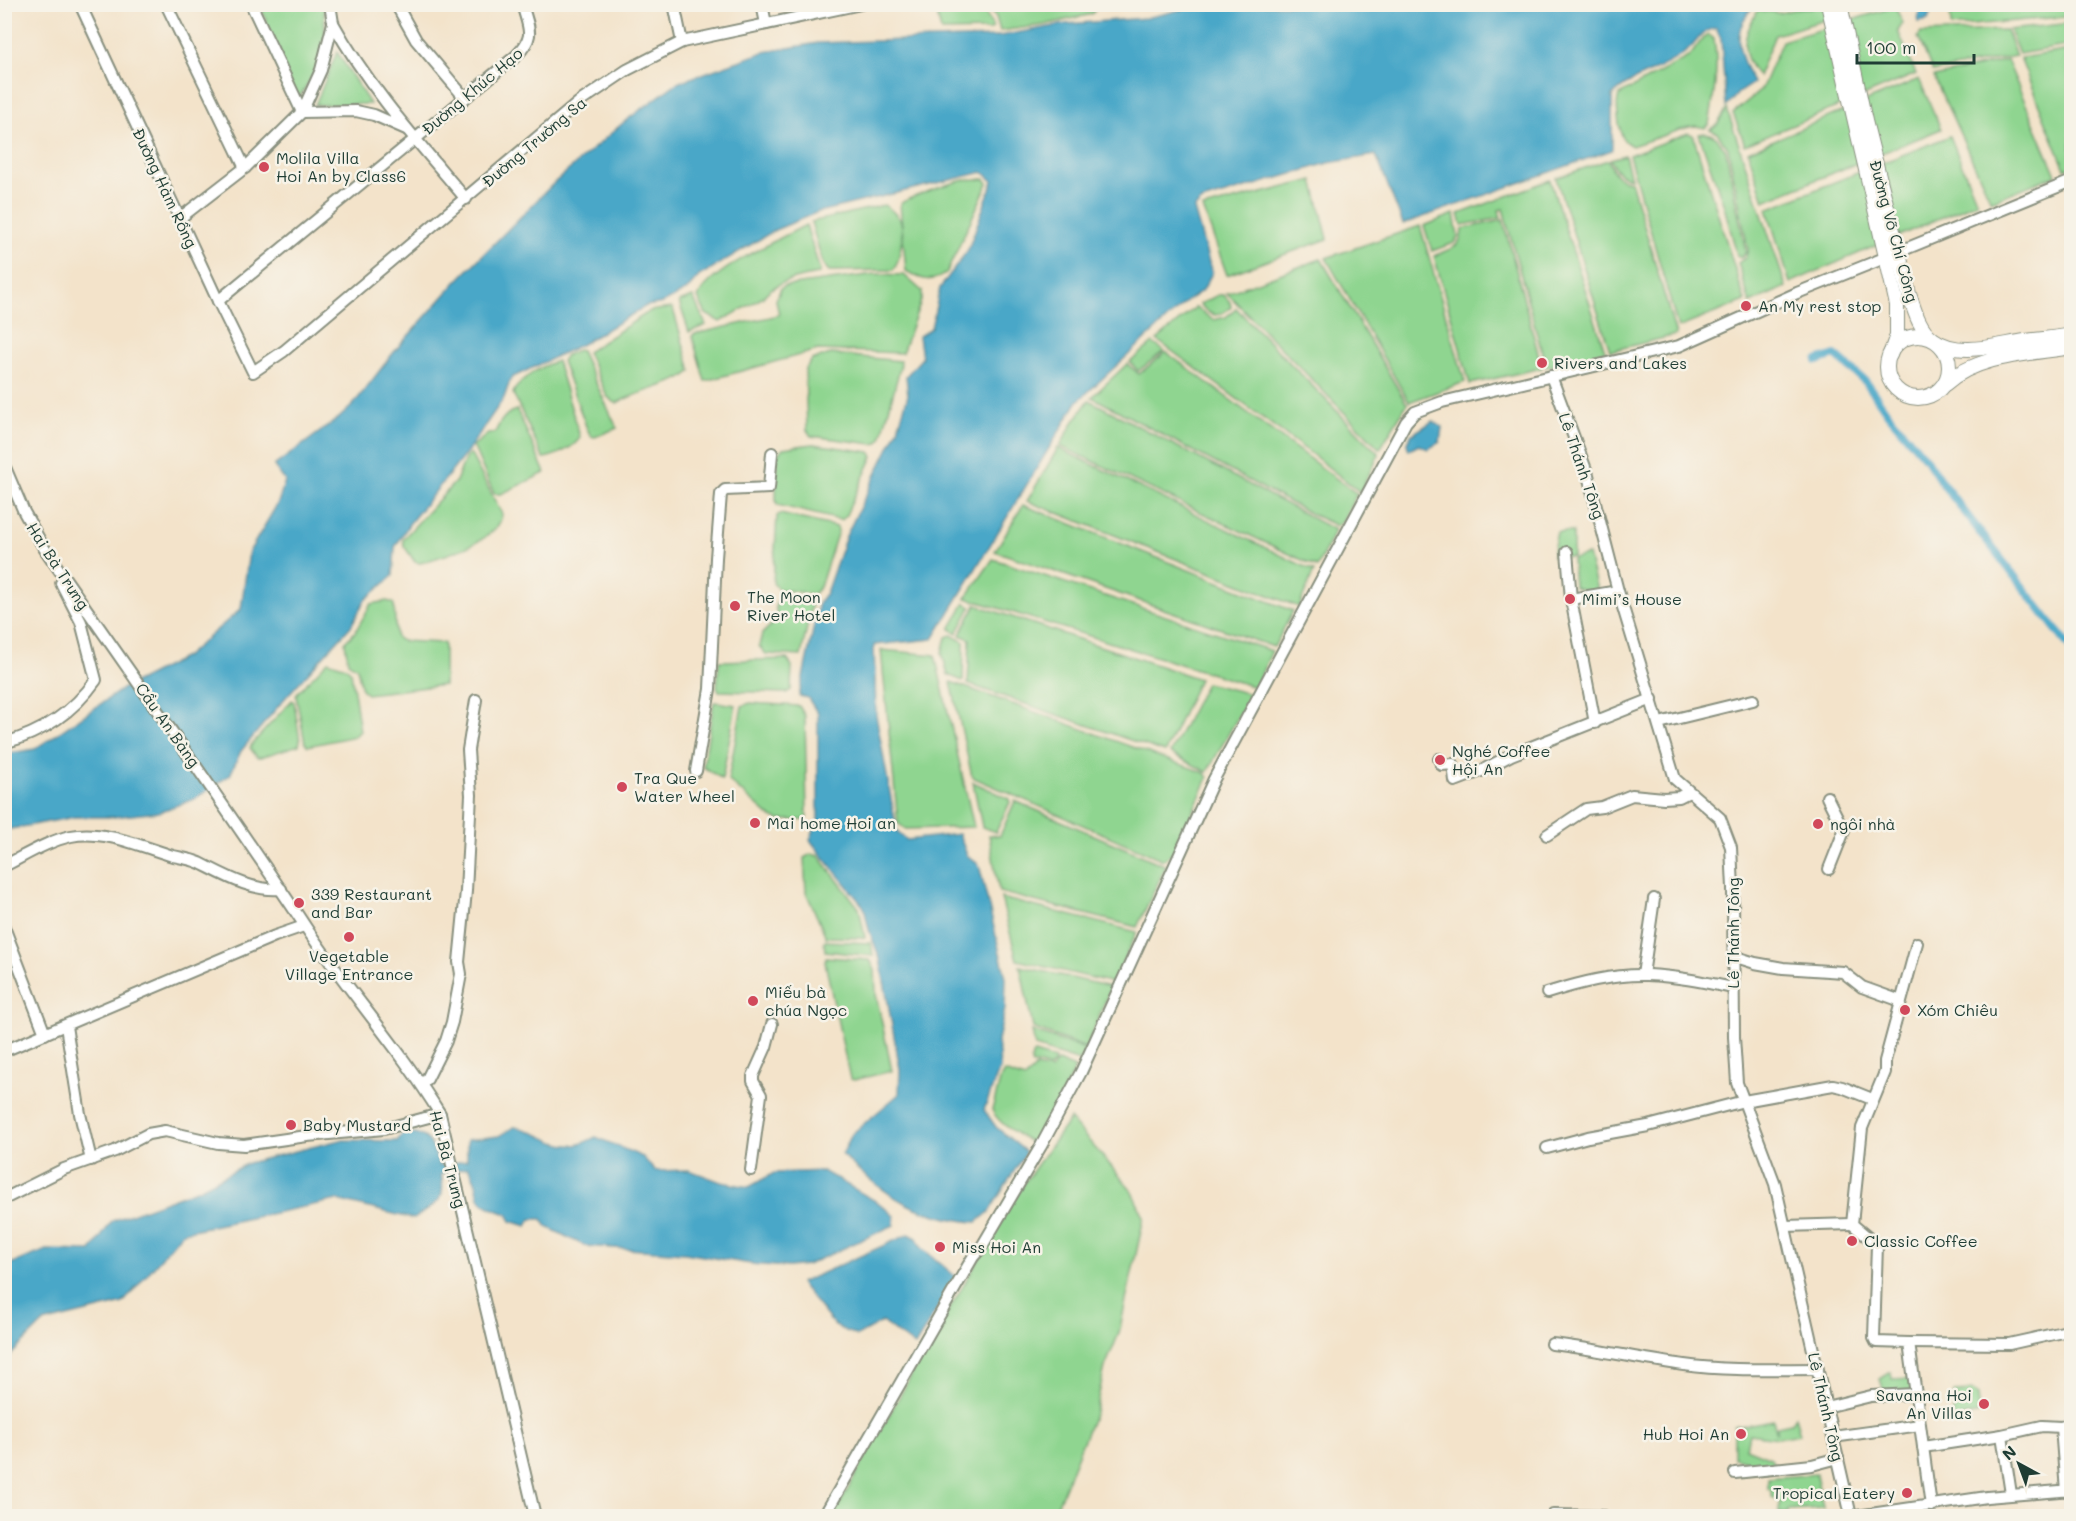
<svg xmlns="http://www.w3.org/2000/svg" width="2076" height="1521" viewBox="0 0 2076 1521" font-family="Mali,sans-serif">
	<rect width="100%" height="100%" fill="#f7f3e8"/>
	<filter id="ink" filterUnits="userSpaceOnUse"><feTurbulence type="fractalNoise" baseFrequency=".0167" numOctaves="2"/><feDisplacementMap in="SourceGraphic" scale="12" xChannelSelector="R" yChannelSelector="G"/><feConvolveMatrix kernelMatrix="1 2 1 2 8 2 1 2 1" color-interpolation-filters="sRGB"/></filter>
	<filter id="wash" filterUnits="userSpaceOnUse"><feTurbulence type="fractalNoise" baseFrequency=".008" numOctaves="4" result="noise"/><feDisplacementMap in="SourceGraphic" scale="24" xChannelSelector="R" yChannelSelector="G"/><feGaussianBlur stdDeviation="1.35" result="paint"/><feColorMatrix in="noise" values="0 0 0 0 0 0 0 0 0 0 0 0 0 0 0 0 0 1.4 0 .05"/><feComposite in="paint" operator="in"/></filter>
	<g filter="url(#wash)">
		<rect width="100%" height="100%" fill="#f3e3ca"/>
		<g fill="#8fd590" stroke="#578962" stroke-width="1.5">
			<path d="M 1841,4 L 1851,12 L 1775,35 L 1758,76 C 1738,51 1743,36 1758,10 L 1779,13 L 1800,8 L 1823,8 Z"/>
			<path d="M 260,5 L 324,5 L 325,34 L 318,68 L 297,101 Z"/>
			<path d="M 935,5 L 981,5 L 993,27 L 990,30 L 941,31 Z"/>
			<path d="M 989,5 L 1094,5 L 1095,10 L 1092,14 L 1044,25 L 1000,31 L 996,17 Z"/>
			<path d="M 1950,5 L 2071,5 L 2071,16 L 1951,27 Z"/>
			<path d="M 1895,7 L 1903,23 L 1898,31 L 1916,74 L 1745,145 L 1733,113 L 1761,90 L 1782,41 Z"/>
			<path d="M 2071,23 L 2071,45 L 2019,54 L 2009,30 Z"/>
			<path d="M 2006,30 L 2016,56 L 1933,72 L 1918,37 L 1921,33 Z"/>
			<path d="M 1709,35 L 1714,39 C 1719,67 1714,96 1709,124 L 1705,128 L 1696,126 L 1689,127 L 1632,146 C 1629,144 1626,143 1624,140 C 1619,132 1615,103 1619,95 L 1690,56 L 1703,38 Z"/>
			<path d="M 2071,50 L 2071,167 L 2065,169 L 2020,58 Z"/>
			<path d="M 337,52 L 370,104 L 315,105 Z"/>
			<path d="M 2007,60 L 2056,175 L 1991,201 L 1934,77 Z"/>
			<path d="M 1919,79 L 1941,129 L 1764,201 L 1748,151 Z"/>
			<path d="M 1727,109 L 1786,287 L 1750,303 L 1738,263 L 1745,258 L 1748,250 L 1728,148 L 1717,133 L 1710,129 L 1717,125 Z"/>
			<path d="M 1688,133 L 1693,135 L 1745,301 L 1678,328 L 1629,155 Z"/>
			<path d="M 1704,133 C 1716,134 1720,141 1726,151 L 1746,252 L 1741,258 L 1737,255 L 1724,206 L 1699,134 Z"/>
			<path d="M 1950,136 L 1977,202 L 1790,283 L 1767,209 Z"/>
			<path d="M 1625,155 L 1631,178 C 1619,176 1616,170 1610,159 Z"/>
			<path d="M 1608,160 C 1615,173 1615,179 1631,181 L 1676,335 L 1610,351 L 1556,178 Z"/>
			<path d="M 985,179 L 988,183 L 947,272 C 932,285 920,279 906,271 L 900,204 C 908,197 954,182 965,180 C 971,179 978,179 985,179 Z"/>
			<path d="M 1313,180 L 1328,239 L 1227,275 L 1203,208 Z"/>
			<path d="M 1550,180 L 1606,354 L 1546,367 L 1503,209 L 1499,210 L 1501,218 L 1462,225 L 1459,214 Z"/>
			<path d="M 884,205 C 888,207 899,216 901,222 C 904,232 900,263 893,270 L 829,271 L 823,264 L 811,222 Z"/>
			<path d="M 1454,214 L 1458,236 L 1454,243 L 1432,251 L 1424,226 Z"/>
			<path d="M 1503,220 L 1542,368 L 1470,384 L 1434,256 C 1449,248 1461,250 1462,229 Z"/>
			<path d="M 806,225 L 820,271 L 818,274 C 800,277 773,282 762,298 L 720,322 L 706,314 L 698,298 C 705,273 781,238 806,225 Z"/>
			<path d="M 1420,226 L 1465,382 L 1409,402 L 1326,258 Z"/>
			<path d="M 1321,259 L 1407,404 L 1380,449 L 1227,293 Z"/>
			<path d="M 875,274 L 904,275 L 922,291 L 922,298 L 902,353 L 818,350 L 705,381 L 692,336 L 695,334 L 779,315 L 776,300 L 781,288 L 785,286 Z"/>
			<path d="M 1218,295 L 1224,295 L 1230,302 L 1231,307 C 1218,318 1211,318 1200,304 Z"/>
			<path d="M 693,297 L 706,325 L 689,332 L 679,302 Z"/>
			<path d="M 1196,307 L 1213,320 L 1226,317 L 1236,308 L 1379,454 L 1360,492 L 1309,452 L 1157,340 Z"/>
			<path d="M 671,308 L 673,309 L 691,371 C 684,382 633,393 617,403 L 613,402 L 607,396 L 587,352 L 650,311 Z"/>
			<path d="M 1153,343 L 1164,351 L 1138,371 L 1130,362 Z"/>
			<path d="M 577,350 L 581,351 L 617,428 L 595,437 L 591,436 L 587,429 L 562,361 L 566,355 Z"/>
			<path d="M 1166,352 L 1357,494 L 1342,522 L 1337,526 L 1313,515 L 1092,397 L 1127,364 L 1139,374 Z"/>
			<path d="M 831,354 L 900,361 L 901,364 L 881,439 L 878,443 L 873,444 L 811,436 L 807,430 L 805,369 L 812,360 Z"/>
			<path d="M 557,361 L 580,437 C 576,447 554,457 543,458 L 513,393 C 520,378 542,366 557,361 Z"/>
			<path d="M 1089,400 L 1335,530 L 1317,567 L 1060,446 L 1074,421 Z"/>
			<path d="M 517,410 L 545,473 L 501,494 L 494,494 L 473,446 L 488,434 L 495,433 C 499,423 505,412 517,410 Z"/>
			<path d="M 813,444 L 870,452 L 873,456 L 845,517 L 840,520 L 777,505 L 776,500 L 777,455 L 783,448 Z"/>
			<path d="M 1058,448 L 1314,571 L 1299,607 L 1027,501 Z"/>
			<path d="M 470,453 L 502,514 C 501,541 442,556 420,563 L 415,562 L 404,546 L 403,539 L 456,481 L 466,457 Z"/>
			<path d="M 1023,505 L 1293,611 L 1274,647 L 995,551 Z"/>
			<path d="M 780,514 L 837,527 L 838,531 L 820,587 L 813,594 L 778,589 L 773,583 L 777,516 Z"/>
			<path d="M 1557,532 L 1573,532 L 1573,557 L 1552,556 Z"/>
			<path d="M 1588,555 L 1598,594 L 1574,587 L 1572,559 Z"/>
			<path d="M 993,559 L 1272,651 L 1255,687 L 966,598 Z"/>
			<path d="M 782,598 L 812,603 L 801,656 L 766,654 L 759,646 L 762,634 L 777,619 C 777,610 772,602 782,598 Z"/>
			<path d="M 387,601 L 393,603 L 394,605 L 396,637 L 402,641 L 444,643 L 444,685 L 367,694 L 362,690 L 357,668 L 348,662 L 345,642 L 355,632 L 371,604 Z"/>
			<path d="M 965,603 L 971,607 L 957,633 L 950,629 Z"/>
			<path d="M 976,605 L 1199,679 L 1165,752 L 968,684 L 970,639 L 960,635 Z"/>
			<path d="M 951,635 L 964,642 L 963,681 L 948,675 L 942,653 L 946,637 Z"/>
			<path d="M 881,650 L 935,655 L 974,827 L 905,829 L 898,823 Z"/>
			<path d="M 787,659 L 792,666 L 791,690 L 786,693 L 719,691 L 717,688 L 719,661 Z"/>
			<path d="M 328,661 L 346,667 L 351,672 L 360,731 L 355,736 L 308,746 L 305,743 L 296,696 L 298,692 Z"/>
			<path d="M 951,682 L 1205,773 L 1208,778 L 1174,852 L 1163,860 L 972,777 Z"/>
			<path d="M 1206,683 L 1251,694 L 1207,772 L 1170,753 Z"/>
			<path d="M 292,700 L 294,702 L 300,741 L 299,745 L 261,757 L 257,757 L 250,748 L 252,744 Z"/>
			<path d="M 714,702 L 736,705 L 722,779 L 703,767 Z"/>
			<path d="M 750,703 L 799,706 L 805,716 L 807,817 L 804,820 L 778,820 L 768,815 L 728,780 L 742,706 Z"/>
			<path d="M 973,782 L 1010,799 L 1010,802 L 996,832 L 982,827 Z"/>
			<path d="M 1015,801 L 1166,866 L 1137,927 L 999,892 L 989,835 L 1000,836 Z"/>
			<path d="M 811,854 L 819,856 L 859,908 L 865,938 L 826,937 L 806,892 L 804,858 Z"/>
			<path d="M 1001,898 L 1137,932 L 1113,983 L 1017,960 Z"/>
			<path d="M 824,941 L 871,943 L 873,956 L 825,951 Z"/>
			<path d="M 826,957 L 870,960 L 875,970 L 876,994 L 892,1071 L 854,1080 L 850,1079 L 825,962 Z"/>
			<path d="M 1020,966 L 1111,987 L 1086,1048 L 1033,1028 Z"/>
			<path d="M 1032,1031 L 1085,1049 L 1080,1061 L 1035,1047 Z"/>
			<path d="M 1034,1053 L 1055,1059 L 1054,1063 L 1049,1068 L 1038,1064 L 1032,1065 L 1031,1063 L 1032,1055 Z"/>
			<path d="M 1058,1061 L 1075,1068 C 1066,1084 1045,1136 1032,1143 C 1018,1134 999,1125 992,1110 L 1001,1077 L 1004,1072 L 1025,1079 L 1036,1067 L 1051,1070 Z"/>
			<path d="M 1070,1119 L 1130,1188 L 1144,1217 L 1119,1333 L 1105,1367 L 1095,1412 L 1053,1516 L 833,1516 L 926,1349 L 1022,1186 Z"/>
			<path d="M 1891,1372 L 1892,1379 L 1913,1378 L 1916,1396 L 1885,1395 L 1880,1379 Z"/>
			<path d="M 1973,1391 L 1978,1395 L 1980,1413 L 1953,1419 L 1954,1392 Z"/>
			<path d="M 1795,1417 L 1800,1434 L 1778,1438 L 1749,1434 L 1746,1448 L 1771,1458 L 1777,1470 L 1753,1468 L 1749,1462 L 1734,1458 L 1734,1427 L 1773,1420 L 1777,1433 L 1777,1426 L 1791,1423 Z"/>
			<path d="M 1816,1474 L 1823,1508 L 1788,1510 L 1788,1513 L 1779,1513 L 1780,1502 L 1771,1497 L 1771,1490 L 1768,1489 L 1768,1478 Z"/>
		</g>
		<g fill="#49a7c8" stroke="#34727e" stroke-width="1.5">
			<path d="M 1201,5 L 1755,5 C 1729,32 1739,53 1753,83 L 1738,93 L 1726,107 L 1721,39 L 1716,28 C 1698,32 1700,40 1688,50 C 1665,70 1633,75 1612,96 L 1612,150 L 1403,224 L 1376,155 L 1328,163 L 1202,201 L 1194,209 L 1212,273 L 1203,290 L 1187,301 L 1077,402 L 933,639 L 874,645 L 876,715 L 897,832 L 907,840 L 959,834 L 967,855 L 979,865 L 1006,978 L 1005,1009 L 998,1040 L 1000,1068 L 984,1110 L 996,1127 L 1026,1152 L 989,1212 L 977,1222 C 918,1218 884,1195 842,1155 L 852,1134 L 899,1094 L 900,1069 L 880,959 L 869,930 L 864,907 L 810,840 L 818,820 L 818,714 L 808,698 L 799,696 L 819,602 L 826,593 L 846,536 L 898,429 L 908,395 L 906,376 L 922,358 L 919,336 L 931,328 L 940,288 L 968,250 L 993,181 L 983,172 L 818,212 L 775,230 L 699,276 L 687,290 L 663,303 L 646,306 L 582,344 L 511,378 L 504,398 L 464,456 L 409,524 L 395,547 L 393,576 L 365,600 L 351,626 L 286,697 L 241,751 L 230,775 L 194,799 L 159,812 L 113,817 L 75,817 L 5,830 L 5,754 L 35,749 L 124,688 L 185,657 L 241,609 L 249,552 L 278,503 L 285,481 L 274,466 L 340,417 L 353,405 L 394,352 L 457,281 L 555,182 L 624,122 L 677,83 L 764,52 L 818,43 L 994,37 L 1066,24 L 1146,18 Z"/>
			<path d="M 1920,5 L 1933,5 L 1928,20 L 1918,22 Z"/>
			<path d="M 1433,421 L 1442,427 L 1440,442 L 1428,449 L 1419,445 L 1409,450 L 1407,444 L 1411,435 Z"/>
			<path d="M 514,1127 C 534,1128 553,1147 573,1145 C 581,1145 589,1140 596,1137 L 643,1157 L 655,1171 L 689,1170 L 721,1182 L 749,1187 L 774,1173 L 823,1171 L 879,1203 L 894,1216 L 894,1225 L 807,1265 L 788,1267 L 751,1264 L 685,1253 L 585,1246 L 547,1227 L 542,1219 L 531,1219 L 527,1226 L 511,1221 L 507,1214 C 463,1199 488,1196 468,1167 L 441,1174 C 447,1203 436,1202 414,1219 L 337,1200 L 183,1232 L 123,1303 L 43,1323 L 5,1361 L 5,1266 L 47,1250 L 91,1251 L 112,1221 L 199,1189 L 248,1163 L 340,1140 L 397,1141 L 403,1134 C 431,1131 432,1145 439,1166 L 467,1160 L 467,1140 L 499,1136 Z"/>
			<path d="M 909,1234 L 917,1238 L 921,1247 L 956,1277 L 915,1346 L 882,1322 L 857,1336 L 835,1326 L 800,1283 Z"/>
		</g>
		<g fill="none" stroke-linecap="round" stroke-linejoin="round">
			<path stroke="#49a7c8" stroke-width="8" d="M 1817,361 L 1835,355 L 1866,382 L 1888,414 L 1927,460 L 1942,483 L 2072,650"/>
		</g>
	</g>
	<g filter="url(#ink)">
		<g fill="none" stroke-linecap="round" stroke-linejoin="round">
			<g stroke="#89907f" stroke-width="14">
				<g id="minor">
					<path d="M 80,4 L 218,301 L 253,372 L 284,351 L 578,103 L 627,70 L 682,42 L 861,4"/>
					<path d="M 166,4 L 245,168"/>
					<path d="M 251,4 L 302,112 L 356,111 L 374,115 L 406,129"/>
					<path d="M 396,4 L 416,40 L 465,98"/>
					<path d="M 674,4 L 682,42"/>
					<path d="M 762,4 L 766,24"/>
					<path d="M 333,23 C 369,88 418,142 466,199"/>
					<path d="M 180,218 L 246,167 L 302,112 L 321,70 L 333,23 L 330,4"/>
					<path d="M 1898,252 L 2072,181"/>
					<path d="M 218,301 L 516,56 C 536,36 529,30 522,4"/>
					<path d="M 1551,376 L 1588,475 L 1618,591 L 1675,779 L 1720,818 L 1731,847 L 1733,888 L 1734,1037 L 1737,1083 L 1775,1184 L 1851,1516"/>
					<path d="M 4,465 L 24,512 L 44,548 C 131,674 220,798 305,926 C 347,990 400,1048 440,1114 L 535,1516"/>
					<path d="M 1567,552 L 1571,599 L 1595,723"/>
					<path d="M 1571,599 L 1618,591"/>
					<path d="M 1659,723 L 1753,700"/>
					<path d="M 4,743 C 42,733 74,711 96,680 L 81,622 L 61,583"/>
					<path d="M 1439,759 L 1442,765 L 1453,764 L 1455,781 L 1481,771 L 1511,755 L 1652,699"/>
					<path d="M 696,771 L 710,689 L 716,558 L 721,494 L 725,490 L 769,488 L 772,453"/>
					<path d="M 1827,797 L 1844,831 L 1829,869"/>
					<path d="M 1547,835 L 1586,809 L 1602,807 L 1632,795 L 1664,798 L 1679,797 L 1689,792"/>
					<path d="M 4,866 C 26,855 48,841 71,836 C 103,829 143,847 173,856 C 182,858 191,859 200,863 C 224,875 253,892 281,889"/>
					<path d="M 4,927 L 45,1034"/>
					<path d="M 1917,943 L 1885,1061 L 1885,1072 L 1862,1128 L 1852,1224 L 1877,1245 L 1874,1338 L 1876,1342 L 1909,1343 L 1931,1506"/>
					<path d="M 1733,956 L 1755,963 L 1783,968 L 1843,972 L 1862,987 L 1901,1001"/>
					<path d="M 1643,975 L 1654,899"/>
					<path d="M 1547,993 C 1579,983 1613,974 1647,975 C 1676,976 1704,982 1733,988"/>
					<path d="M 66,1026 L 80,1114 L 91,1160"/>
					<path d="M 4,1051 L 275,936 L 304,926"/>
					<path d="M 422,1084 L 427,1079 L 446,1041 L 452,1022 L 461,974 L 459,962 L 466,891 L 471,795 L 468,750 L 476,700"/>
					<path d="M 1547,1148 L 1588,1137 L 1648,1126 L 1744,1101 L 1833,1085 L 1842,1087 L 1872,1099"/>
					<path d="M 751,1170 L 761,1095 L 753,1081 L 753,1076 L 766,1047 L 772,1024"/>
					<path d="M 4,1199 L 64,1169 L 115,1151 L 148,1134 L 165,1131 L 218,1143 L 244,1145 L 307,1136 L 384,1129 L 440,1114"/>
					<path d="M 1785,1226 L 1852,1224"/>
					<path d="M 1909,1343 L 2009,1344 L 2072,1330"/>
					<path d="M 1552,1344 C 1596,1349 1640,1359 1684,1365 C 1728,1371 1773,1369 1818,1369"/>
					<path d="M 1826,1407 L 1871,1396 L 1915,1394"/>
					<path d="M 2061,1427 L 2066,1491"/>
					<path d="M 2002,1435 L 2011,1494"/>
					<path d="M 1833,1437 L 1920,1425"/>
					<path d="M 1923,1447 L 2002,1435 L 2042,1426 L 2061,1427 L 2072,1423"/>
					<path d="M 1735,1473 L 1812,1465 L 1838,1458"/>
					<path d="M 1553,1515 L 1604,1516"/>
					<path d="M 824,1516 L 973,1257 L 981,1248 L 1041,1146 L 1081,1072 L 1214,779 L 1406,422 L 1415,412 L 1442,402 L 1679,346 L 1797,293 L 1887,257"/>
					<path d="M 1857,1516 L 1987,1497 L 2072,1490"/>
				</g>
			</g>
			<g stroke="#89907f" stroke-width="16">
				<g id="major">
					<path d="M 1828,4 L 1897,305 L 1897,335 L 1890,355"/>
					<path d="M 1840,4 L 1865,121 L 1909,294 C 1914,309 1919,329 1933,339 C 1958,358 1997,345 2025,341 C 2040,339 2056,338 2072,335"/>
					<circle cx="1918" cy="367" r="31"/>
					<path d="M 1945,384 C 1977,355 2030,354 2072,347"/>
				</g>
			</g>
			<use href="#minor" stroke="#fff" stroke-width="10"/>
			<use href="#major" stroke="#fff" stroke-width="14"/>
		</g>
	</g>
	<g fill="#d1495b" stroke="#f7f3e8" stroke-width="2">
		<circle cx="264" cy="167" r="6"/>
		<circle cx="1746" cy="306" r="6"/>
		<circle cx="1542" cy="363" r="6"/>
		<circle cx="1570" cy="599" r="6"/>
		<circle cx="735" cy="606" r="6"/>
		<circle cx="1440" cy="760" r="6"/>
		<circle cx="622" cy="787" r="6"/>
		<circle cx="755" cy="823" r="6"/>
		<circle cx="1818" cy="824" r="6"/>
		<circle cx="299" cy="903" r="6"/>
		<circle cx="349" cy="937" r="6"/>
		<circle cx="753" cy="1001" r="6"/>
		<circle cx="1905" cy="1010" r="6"/>
		<circle cx="291" cy="1125" r="6"/>
		<circle cx="1852" cy="1241" r="6"/>
		<circle cx="940" cy="1247" r="6"/>
		<circle cx="1984" cy="1404" r="6"/>
		<circle cx="1741" cy="1434" r="6"/>
		<circle cx="1907" cy="1493" r="6"/>
	</g>
	<g text-anchor="middle" stroke-width="5" stroke-linejoin="round" paint-order="stroke">
		<g font-size="16" fill="#1f3d34" stroke="#f7f3e8">
			<text transform="translate(472 91) rotate(-40)" y="6">Đường Khúc Hạo</text>
			<text transform="translate(534 142) rotate(-40)" y="6">Đường Trường Sa</text>
			<text transform="translate(165 188) rotate(65)" y="6">Đường Hàm Rồng</text>
			<text transform="translate(1894 231) rotate(75)" y="6">Đường Võ Chí Công</text>
			<text transform="translate(1582 466) rotate(71)" y="6">Lê Thánh Tông</text>
			<text transform="translate(58 566) rotate(57)" y="6">Hai Bà Trưng</text>
			<text transform="translate(168 725) rotate(55)" y="6">Cầu An Bàng</text>
			<text transform="translate(1733 933) rotate(-90)" y="6">Lê Thánh Tông</text>
			<text transform="translate(448 1159) rotate(75)" y="6">Hai Bà Trưng</text>
			<text transform="translate(1826 1407) rotate(77)" y="6">Lê Thánh Tông</text>
		</g>
		<g font-size="16" fill="#1f3d34" stroke="#f7f3e8" text-anchor="start">
			<text x="276" y="164">Molila Villa<tspan x="276" dy="18">Hoi An by Class6</tspan></text>
			<text x="1758" y="312">An My rest stop</text>
			<text x="1554" y="369">Rivers and Lakes</text>
			<text x="747" y="603">The Moon<tspan x="747" dy="18">River Hotel</tspan></text>
			<text x="1582" y="605">Mimi’s House</text>
			<text x="1452" y="757">Nghé Coffee<tspan x="1452" dy="18">Hội An</tspan></text>
			<text x="634" y="784">Tra Que<tspan x="634" dy="18">Water Wheel</tspan></text>
			<text x="767" y="829">Mai home Hoi an</text>
			<text x="1830" y="830">ngôi nhà</text>
			<text x="311" y="900">339 Restaurant<tspan x="311" dy="18">and Bar</tspan></text>
			<text x="349" y="962" text-anchor="middle">Vegetable<tspan x="349" dy="18">Village Entrance</tspan></text>
			<text x="765" y="998">Miếu bà<tspan x="765" dy="18">chúa Ngọc</tspan></text>
			<text x="1917" y="1016">Xóm Chiêu</text>
			<text x="303" y="1131">Baby Mustard</text>
			<text x="1864" y="1247">Classic Coffee</text>
			<text x="952" y="1253">Miss Hoi An</text>
			<text x="1972" y="1401" text-anchor="end">Savanna Hoi<tspan x="1972" dy="18">An Villas</tspan></text>
			<text x="1729" y="1440" text-anchor="end">Hub Hoi An</text>
			<text x="1895" y="1499" text-anchor="end">Tropical Eatery</text>
		</g>
	</g>
	<rect width="2076" height="1521" fill="none" stroke="#f7f3e8" stroke-width="24"/>
	<g transform="translate(2019 1464) rotate(319)" stroke="#f7f3e8" stroke-width="4.5" paint-order="stroke">
	<path d="M0-4.5L10 22L0 15L-10 22Z" fill="#1f3d34"/>
	<text y="-9" font-size="16" font-weight="bold" text-anchor="middle" fill="#1f3d34">N</text>
	</g>
	<path d="M1857 54v9h117v-9" fill="none" stroke="#1f3d34" stroke-width="3"/>
	<text x="1866" y="54" font-size="18" fill="#1f3d34" stroke="#f7f3e8" stroke-width="4.5" paint-order="stroke">100 m</text>
</svg>
